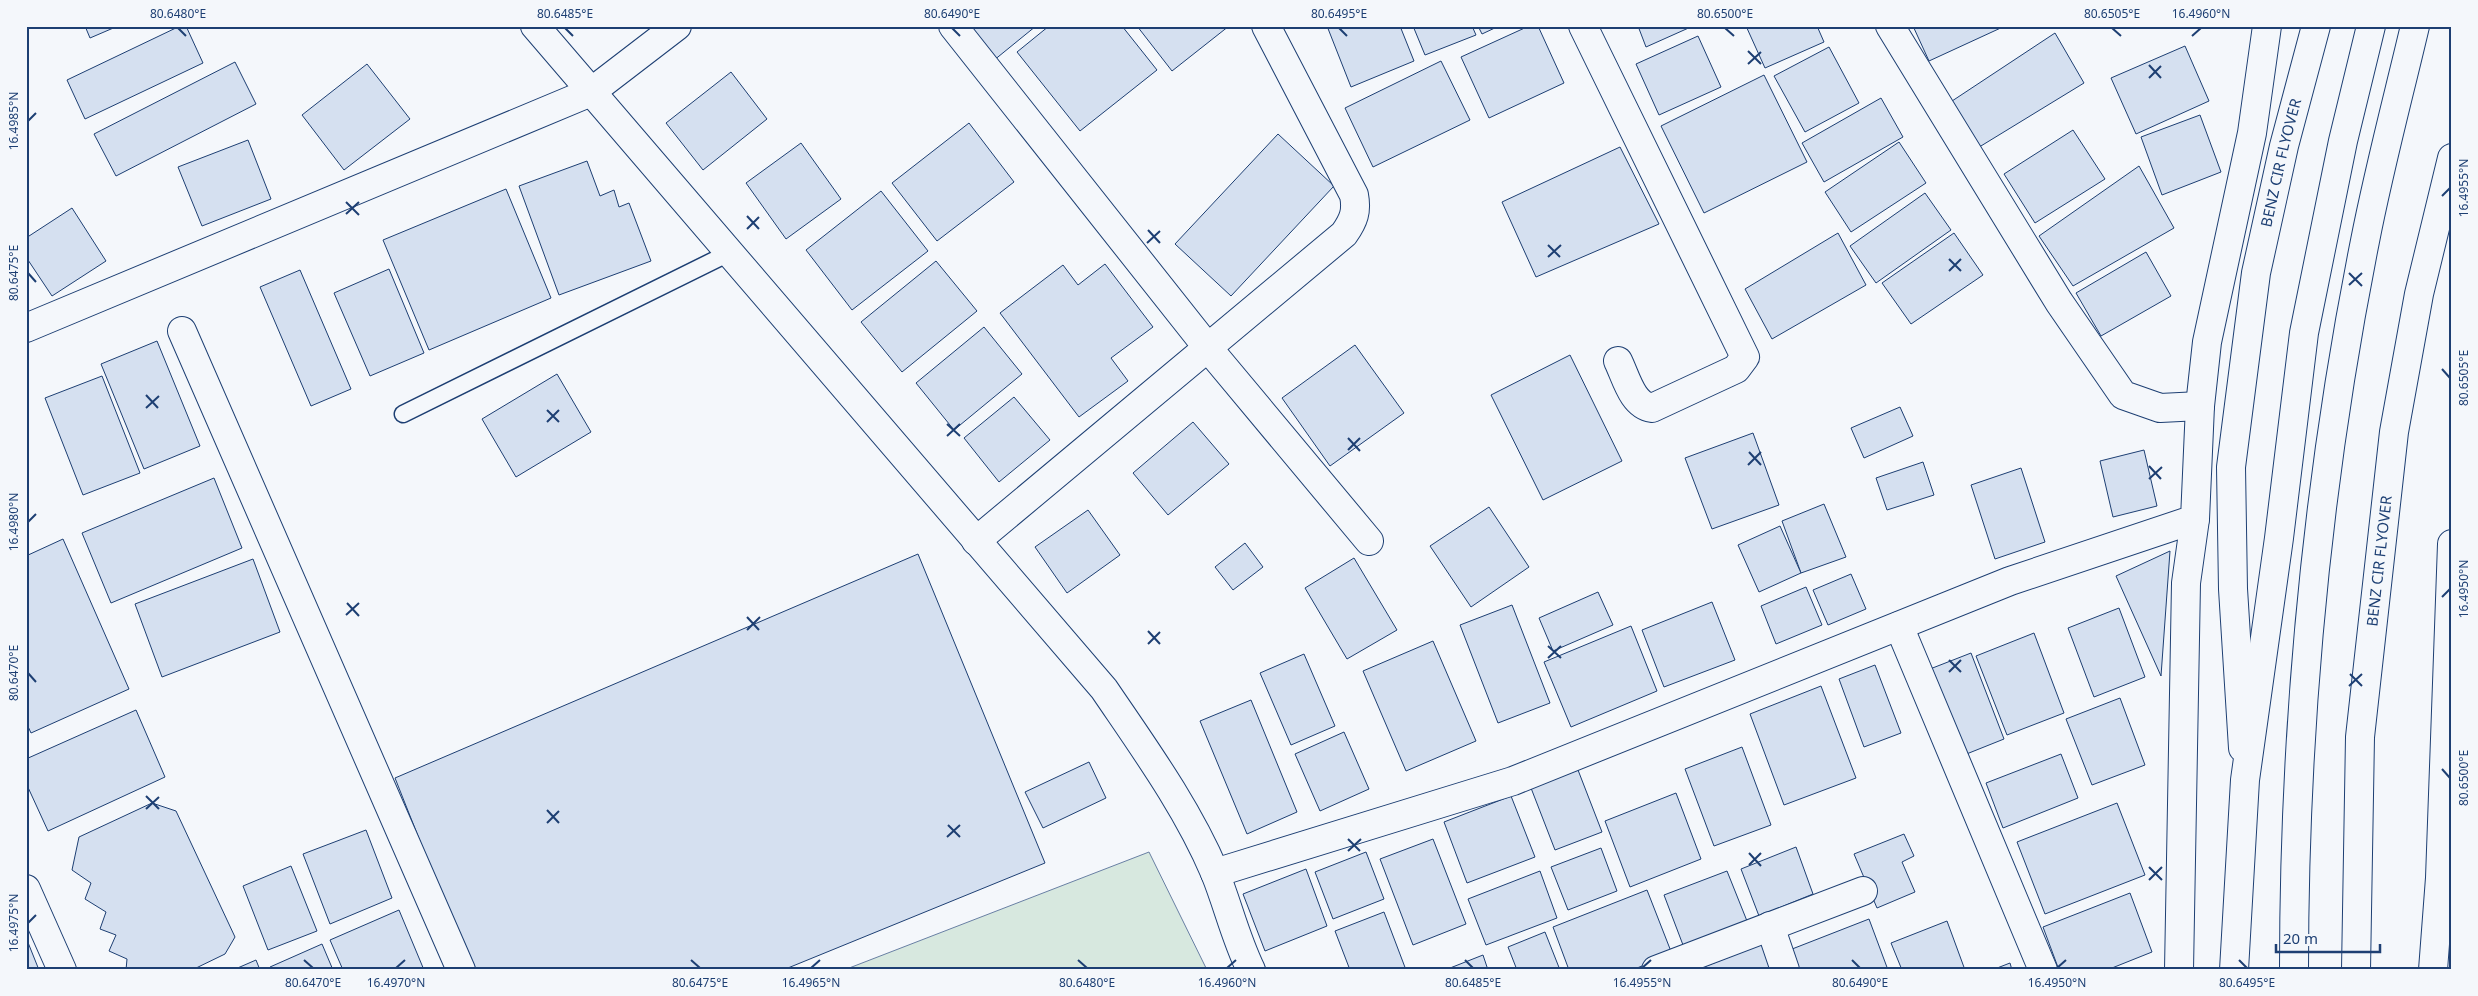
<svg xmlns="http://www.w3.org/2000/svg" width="2478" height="996" viewBox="0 0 2478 996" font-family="'Noto Sans',sans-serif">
	<rect width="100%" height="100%" fill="#f4f7fb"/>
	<path fill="#d7e8df" stroke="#687fa3" d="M 1149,852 L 1207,970 L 844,970 Z"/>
	<g fill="#d5e0f0" stroke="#1d3f73">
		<path d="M 85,26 L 118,26 L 90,38 Z"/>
		<path d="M 180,26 L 186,26 L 203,63 L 85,119 L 67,80 Z"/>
		<path d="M 965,26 L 1036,26 L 993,61 Z"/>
		<path d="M 1049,26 L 1122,26 L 1157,70 L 1080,131 L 1017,52 Z"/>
		<path d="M 1137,26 L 1229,26 L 1172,71 Z"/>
		<path d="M 1327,26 L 1400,26 L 1414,61 L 1351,87 Z"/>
		<path d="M 1413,26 L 1472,26 L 1476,35 L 1425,55 Z"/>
		<path d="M 1478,26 L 1499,26 L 1482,34 Z"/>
		<path d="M 1529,26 L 1538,26 L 1564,83 L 1489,118 L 1461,57 Z"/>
		<path d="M 1638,26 L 1693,26 L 1646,47 Z"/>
		<path d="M 1746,26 L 1817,26 L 1824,42 L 1765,68 Z"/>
		<path d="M 1913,26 L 2005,26 L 1929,61 Z"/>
		<path d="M 2055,33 L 2084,83 L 1976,149 L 1946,105 Z"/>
		<path d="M 1698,36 L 1721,87 L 1659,115 L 1636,64 Z"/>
		<path d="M 2185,46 L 2209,101 L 2136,134 L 2111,78 Z"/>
		<path d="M 1829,47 L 1859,103 L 1805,132 L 1774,76 Z"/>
		<path d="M 1441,61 L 1470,120 L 1373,167 L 1345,108 Z"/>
		<path d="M 235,62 L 256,104 L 116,176 L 94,134 Z"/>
		<path d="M 367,64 L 410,119 L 344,170 L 302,115 Z"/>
		<path d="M 731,72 L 767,119 L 703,170 L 666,123 Z"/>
		<path d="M 1764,75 L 1807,162 L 1704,213 L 1661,126 Z"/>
		<path d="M 1881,98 L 1903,137 L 1824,182 L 1802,143 Z"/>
		<path d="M 2200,115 L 2221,172 L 2162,195 L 2141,137 Z"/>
		<path d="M 969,123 L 1014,182 L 937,241 L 892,183 Z"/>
		<path d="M 2073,130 L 2105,179 L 2035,223 L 2004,174 Z"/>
		<path d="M 1278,134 L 1334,186 L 1231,296 L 1175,244 Z"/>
		<path d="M 248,140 L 271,199 L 202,226 L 178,167 Z"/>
		<path d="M 1899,142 L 1926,183 L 1851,232 L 1825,192 Z"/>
		<path d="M 801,143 L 841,199 L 786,239 L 746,183 Z"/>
		<path d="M 1620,147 L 1659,224 L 1536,277 L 1502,202 Z"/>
		<path d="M 587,161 L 600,196 L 614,190 L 619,207 L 629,203 L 651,261 L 559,295 L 519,186 Z"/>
		<path d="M 2139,166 L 2174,228 L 2073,286 L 2039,236 Z"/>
		<path d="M 506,189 L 551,298 L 429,350 L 383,240 Z"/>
		<path d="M 881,191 L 928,251 L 852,310 L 806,250 Z"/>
		<path d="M 1925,193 L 1951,230 L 1876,283 L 1850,246 Z"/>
		<path d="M 72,208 L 106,261 L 52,296 L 26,257 L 26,238 Z"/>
		<path d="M 1838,233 L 1866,285 L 1772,339 L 1745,289 Z"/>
		<path d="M 1954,233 L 1983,275 L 1911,324 L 1882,283 Z"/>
		<path d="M 2146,252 L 2171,296 L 2101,336 L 2076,293 Z"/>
		<path d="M 936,261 L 977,311 L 902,372 L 861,322 Z"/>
		<path d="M 1105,264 L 1153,327 L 1111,358 L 1128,381 L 1079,417 L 1000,313 L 1063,265 L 1078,285 Z"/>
		<path d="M 389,269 L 424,353 L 370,376 L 334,293 Z"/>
		<path d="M 300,270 L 351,389 L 311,406 L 260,287 Z"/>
		<path d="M 984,327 L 1022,374 L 954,430 L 916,383 Z"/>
		<path d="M 157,341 L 200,446 L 144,469 L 101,364 Z"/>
		<path d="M 1355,345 L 1404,413 L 1330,466 L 1282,398 Z"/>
		<path d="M 1570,355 L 1622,461 L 1543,500 L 1491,395 Z"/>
		<path d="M 557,374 L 591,432 L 516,477 L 482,419 Z"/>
		<path d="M 102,376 L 140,473 L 83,495 L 45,398 Z"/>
		<path d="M 1014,397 L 1050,440 L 999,482 L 964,438 Z"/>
		<path d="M 1900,407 L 1913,436 L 1864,458 L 1851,428 Z"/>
		<path d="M 1193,422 L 1229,464 L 1168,515 L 1133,473 Z"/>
		<path d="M 1753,433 L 1779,505 L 1712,529 L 1685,458 Z"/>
		<path d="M 2144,450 L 2157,506 L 2113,517 L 2100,461 Z"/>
		<path d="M 1923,462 L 1934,495 L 1887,510 L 1876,478 Z"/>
		<path d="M 2021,468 L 2045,542 L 1995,559 L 1971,485 Z"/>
		<path d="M 214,478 L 242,548 L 111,603 L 82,533 Z"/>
		<path d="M 1824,504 L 1846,557 L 1801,573 L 1782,521 Z"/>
		<path d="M 1489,507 L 1529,567 L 1471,607 L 1430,546 Z"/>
		<path d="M 1088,510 L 1120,555 L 1067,593 L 1035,547 Z"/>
		<path d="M 1780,526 L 1801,573 L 1759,592 L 1738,545 Z"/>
		<path d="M 63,539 L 129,689 L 31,733 L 26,722 L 26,556 Z"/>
		<path d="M 1245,543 L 1263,567 L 1233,590 L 1215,567 Z"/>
		<path d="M 2170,551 L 2161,676 L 2116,576 Z"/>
		<path d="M 918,554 L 1045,863 L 783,970 L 471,970 L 395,778 Z"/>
		<path d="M 1354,558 L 1397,630 L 1347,659 L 1305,588 Z"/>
		<path d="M 253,559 L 280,632 L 162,677 L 135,604 Z"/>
		<path d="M 1851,574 L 1866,609 L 1828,625 L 1813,590 Z"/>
		<path d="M 1806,587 L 1822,625 L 1776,644 L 1761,606 Z"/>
		<path d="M 1598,592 L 1613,625 L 1553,651 L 1539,618 Z"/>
		<path d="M 1712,602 L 1735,660 L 1664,687 L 1642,630 Z"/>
		<path d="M 1512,605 L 1550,703 L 1498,723 L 1460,625 Z"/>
		<path d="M 2119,608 L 2145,677 L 2094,697 L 2068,628 Z"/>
		<path d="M 1631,626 L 1657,691 L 1571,727 L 1544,662 Z"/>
		<path d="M 2034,633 L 2064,713 L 2007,735 L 1976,656 Z"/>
		<path d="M 1433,641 L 1476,741 L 1406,771 L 1363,671 Z"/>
		<path d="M 1971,653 L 2004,739 L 1964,755 L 1930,669 Z"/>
		<path d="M 1304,654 L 1335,726 L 1291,745 L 1260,673 Z"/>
		<path d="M 1875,665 L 1901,733 L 1864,747 L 1839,679 Z"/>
		<path d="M 1821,686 L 1856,778 L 1784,805 L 1750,714 Z"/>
		<path d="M 2120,698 L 2145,765 L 2092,785 L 2066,719 Z"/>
		<path d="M 1251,700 L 1297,812 L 1247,834 L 1200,721 Z"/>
		<path d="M 136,710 L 165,777 L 48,831 L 26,783 L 26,759 Z"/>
		<path d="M 1344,732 L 1369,789 L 1320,811 L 1295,754 Z"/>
		<path d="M 1742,747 L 1771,825 L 1714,846 L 1685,769 Z"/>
		<path d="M 2061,754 L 2078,798 L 2003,828 L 1986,783 Z"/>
		<path d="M 1089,762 L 1106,798 L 1043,828 L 1025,792 Z"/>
		<path d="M 1578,770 L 1602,832 L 1555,850 L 1531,788 Z"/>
		<path d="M 1676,793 L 1701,859 L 1630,887 L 1605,821 Z"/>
		<path d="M 1511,796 L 1535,857 L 1467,883 L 1444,822 Z"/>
		<path d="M 152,803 L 176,811 L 235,937 L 225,954 L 192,970 L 126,970 L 127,959 L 109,951 L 116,935 L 100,929 L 106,912 L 85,899 L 91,883 L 72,870 L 79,837 Z"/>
		<path d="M 2117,803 L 2145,875 L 2045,914 L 2017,842 Z"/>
		<path d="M 366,830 L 392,898 L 330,924 L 303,854 Z"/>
		<path d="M 1904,834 L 1914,856 L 1902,862 L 1915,892 L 1877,908 L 1854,854 Z"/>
		<path d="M 1433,839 L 1466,924 L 1413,945 L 1380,859 Z"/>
		<path d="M 1796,847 L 1813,894 L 1759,916 L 1741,869 Z"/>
		<path d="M 1601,848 L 1617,891 L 1568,910 L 1551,867 Z"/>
		<path d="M 1366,852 L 1384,899 L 1333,919 L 1315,872 Z"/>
		<path d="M 291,866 L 317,931 L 268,950 L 243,886 Z"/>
		<path d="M 1306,869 L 1327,926 L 1265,951 L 1243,894 Z"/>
		<path d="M 1540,871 L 1557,918 L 1486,945 L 1468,899 Z"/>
		<path d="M 1727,871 L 1747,921 L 1683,945 L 1664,895 Z"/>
		<path d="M 1647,890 L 1672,954 L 1632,970 L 1569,970 L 1553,927 Z"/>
		<path d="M 2130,893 L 2152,952 L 2107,970 L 2059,970 L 2043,927 Z"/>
		<path d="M 399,910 L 424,970 L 343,970 L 330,940 Z"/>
		<path d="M 1384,912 L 1406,970 L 1350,970 L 1335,931 Z"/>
		<path d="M 1869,919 L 1888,970 L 1794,970 L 1787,951 Z"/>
		<path d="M 1947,921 L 1965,970 L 1902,970 L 1891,943 Z"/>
		<path d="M 1545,932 L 1560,970 L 1517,970 L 1508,947 Z"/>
		<path d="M 27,940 L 39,970 L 26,970 Z"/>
		<path d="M 1767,942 L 1778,970 L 1696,970 Z"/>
		<path d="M 322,944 L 333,970 L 271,970 L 270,967 Z"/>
		<path d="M 1483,955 L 1488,970 L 1445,970 Z"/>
		<path d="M 256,960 L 260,970 L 233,970 Z"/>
		<path d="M 2010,963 L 2012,970 L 1992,970 Z"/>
	</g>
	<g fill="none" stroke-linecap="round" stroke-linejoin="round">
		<g stroke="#1d3f73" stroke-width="19">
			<path id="lane" d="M 403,414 L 729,253"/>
		</g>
		<g stroke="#1d3f73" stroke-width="30">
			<g id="street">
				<path d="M 953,26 L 1208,348 L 1369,541"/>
				<path d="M 1583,26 L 1745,357 L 1736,369 L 1652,408 C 1632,405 1626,377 1618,361"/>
				<path d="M 1890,26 L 2059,302 L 2123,395 L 2160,408 L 2200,406"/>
				<path d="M 26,328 L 591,92 L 677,26"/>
				<path d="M 182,331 L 461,970"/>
				<path d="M 976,541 L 1344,234 C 1354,220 1357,211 1354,195 L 1266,26"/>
				<path d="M 1899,626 L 2043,970"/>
				<path d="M 26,889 L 62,970"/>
				<path d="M 1770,926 L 1785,970"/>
				<path d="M 1656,970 L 1863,891"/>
				<path d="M 2179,970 L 2186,583 L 2195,519"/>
				<path d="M 2433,970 L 2440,878 L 2452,544"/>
			</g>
		</g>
		<g stroke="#1d3f73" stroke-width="30">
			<g id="secondary">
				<path d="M 535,26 L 1104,689 C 1144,748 1187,807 1215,873 C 1228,905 1235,937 1251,970"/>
				<path d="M 1215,873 L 1513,781 L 2010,581 L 2195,519 L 2200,406 L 2207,342 L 2252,133 L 2267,26"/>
			</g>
		</g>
		<g stroke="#1d3f73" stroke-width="30">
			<g id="primary">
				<path id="s1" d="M 2243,748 L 2233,589 L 2231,467 L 2256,273 L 2284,146 L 2316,26"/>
				<path id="s2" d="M 2356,970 L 2360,737 L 2394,432 L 2419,294 L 2452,158"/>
			</g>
		</g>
		<g stroke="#1d3f73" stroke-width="30">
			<g id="highway">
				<path d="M 2234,970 L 2245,780 L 2279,538 L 2304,333 L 2343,141 L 2371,26"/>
				<path d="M 2294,970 C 2294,725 2317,481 2365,241 C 2379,169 2398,98 2415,26"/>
			</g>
		</g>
		<use href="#lane" stroke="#f4f7fb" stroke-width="16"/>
		<use href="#street" stroke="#f4f7fb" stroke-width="28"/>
		<use href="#secondary" stroke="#f4f7fb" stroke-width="28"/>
		<use href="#primary" stroke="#f4f7fb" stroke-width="28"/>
		<use href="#highway" stroke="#f4f7fb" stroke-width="28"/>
	</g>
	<path fill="none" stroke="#1d3f73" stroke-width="2" d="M 178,28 L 186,36M 565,28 L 573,36M 952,28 L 960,36M 1339,28 L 1347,36M 1725,28 L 1734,36M 2112,28 L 2121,36M 2192,36 L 2201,28M 1748,51 L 1761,64M 1748,64 L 1761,52M 2149,65 L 2161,78M 2149,78 L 2161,66M 28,121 L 36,113M 2442,196 L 2450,188M 346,202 L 359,215M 346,214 L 359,202M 747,216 L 759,229M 747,229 L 759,217M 1148,230 L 1160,243M 1147,243 L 1160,231M 1548,245 L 1560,257M 1548,257 L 1561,245M 1949,259 L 1961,271M 1949,271 L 1961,259M 28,273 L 36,282M 2349,273 L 2362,286M 2349,285 L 2362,273M 2442,369 L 2450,378M 146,395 L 158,408M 146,408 L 159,396M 547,410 L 559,422M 547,422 L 559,410M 947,424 L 960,436M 947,436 L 960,424M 1348,438 L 1360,451M 1348,450 L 1360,438M 1749,452 L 1761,465M 1748,465 L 1761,452M 2149,466 L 2161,479M 2149,479 L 2162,467M 28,522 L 36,514M 2442,597 L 2450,589M 347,603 L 359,616M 346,615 L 359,603M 747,617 L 759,630M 747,630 L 760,617M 1148,631 L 1160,644M 1148,644 L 1160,632M 1548,646 L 1561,658M 1548,658 L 1561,646M 1949,660 L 1961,672M 1949,672 L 1961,660M 28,673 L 36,682M 2350,674 L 2362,686M 2349,686 L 2362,674M 2442,769 L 2450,778M 146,796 L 159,809M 146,809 L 159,797M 547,810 L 559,823M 547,823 L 559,811M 948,825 L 960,837M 947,837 L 960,825M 1348,839 L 1360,851M 1348,851 L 1361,839M 1749,853 L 1761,866M 1749,865 L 1761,853M 2149,867 L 2162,880M 2149,880 L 2162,867M 28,923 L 36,915M 304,960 L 313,968M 691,960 L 700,968M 1078,960 L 1087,968M 1465,960 L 1473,968M 1852,960 L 1860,968M 2239,960 L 2247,968M 396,968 L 405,960M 811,968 L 820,960M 1227,968 L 1236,960M 1642,968 L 1651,960M 2057,968 L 2066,960"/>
	<g text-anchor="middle" stroke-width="4" stroke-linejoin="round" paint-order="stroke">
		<g font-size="15" fill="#1d3f73" stroke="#f4f7fb">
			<text dy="5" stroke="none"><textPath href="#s1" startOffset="590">BENZ CIR FLYOVER</textPath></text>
			<text dy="5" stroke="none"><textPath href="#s2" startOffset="410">BENZ CIR FLYOVER</textPath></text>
		</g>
	</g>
	<rect width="2478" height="996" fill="none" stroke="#f4f7fb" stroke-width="55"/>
	<path d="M2276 944v8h104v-8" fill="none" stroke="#1d3f73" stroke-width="2.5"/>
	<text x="2283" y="944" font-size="15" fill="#1d3f73" stroke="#f4f7fb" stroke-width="4" paint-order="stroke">20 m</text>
	<rect x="28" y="28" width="2422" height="940" fill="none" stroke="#1d3f73" stroke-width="2"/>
	<g font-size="12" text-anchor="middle" fill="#1d3f73">
		<text x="178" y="18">80.6480°E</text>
		<text x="565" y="18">80.6485°E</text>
		<text x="952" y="18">80.6490°E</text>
		<text x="1339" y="18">80.6495°E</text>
		<text x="1725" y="18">80.6500°E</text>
		<text x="2112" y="18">80.6505°E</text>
		<text x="2201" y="18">16.4960°N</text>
		<text transform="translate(14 121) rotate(-90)" y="4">16.4985°N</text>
		<text transform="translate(2464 188) rotate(-90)" y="4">16.4955°N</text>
		<text transform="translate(14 273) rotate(-90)" y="4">80.6475°E</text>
		<text transform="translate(2464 378) rotate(-90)" y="4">80.6505°E</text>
		<text transform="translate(14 522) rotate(-90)" y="4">16.4980°N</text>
		<text transform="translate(2464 589) rotate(-90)" y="4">16.4950°N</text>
		<text transform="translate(14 673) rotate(-90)" y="4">80.6470°E</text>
		<text transform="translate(2464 778) rotate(-90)" y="4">80.6500°E</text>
		<text transform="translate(14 923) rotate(-90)" y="4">16.4975°N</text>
		<text x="313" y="987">80.6470°E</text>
		<text x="396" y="987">16.4970°N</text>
		<text x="700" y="987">80.6475°E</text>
		<text x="811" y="987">16.4965°N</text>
		<text x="1087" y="987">80.6480°E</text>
		<text x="1227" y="987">16.4960°N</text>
		<text x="1473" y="987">80.6485°E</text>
		<text x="1642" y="987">16.4955°N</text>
		<text x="1860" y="987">80.6490°E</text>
		<text x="2057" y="987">16.4950°N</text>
		<text x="2247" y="987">80.6495°E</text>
	</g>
</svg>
